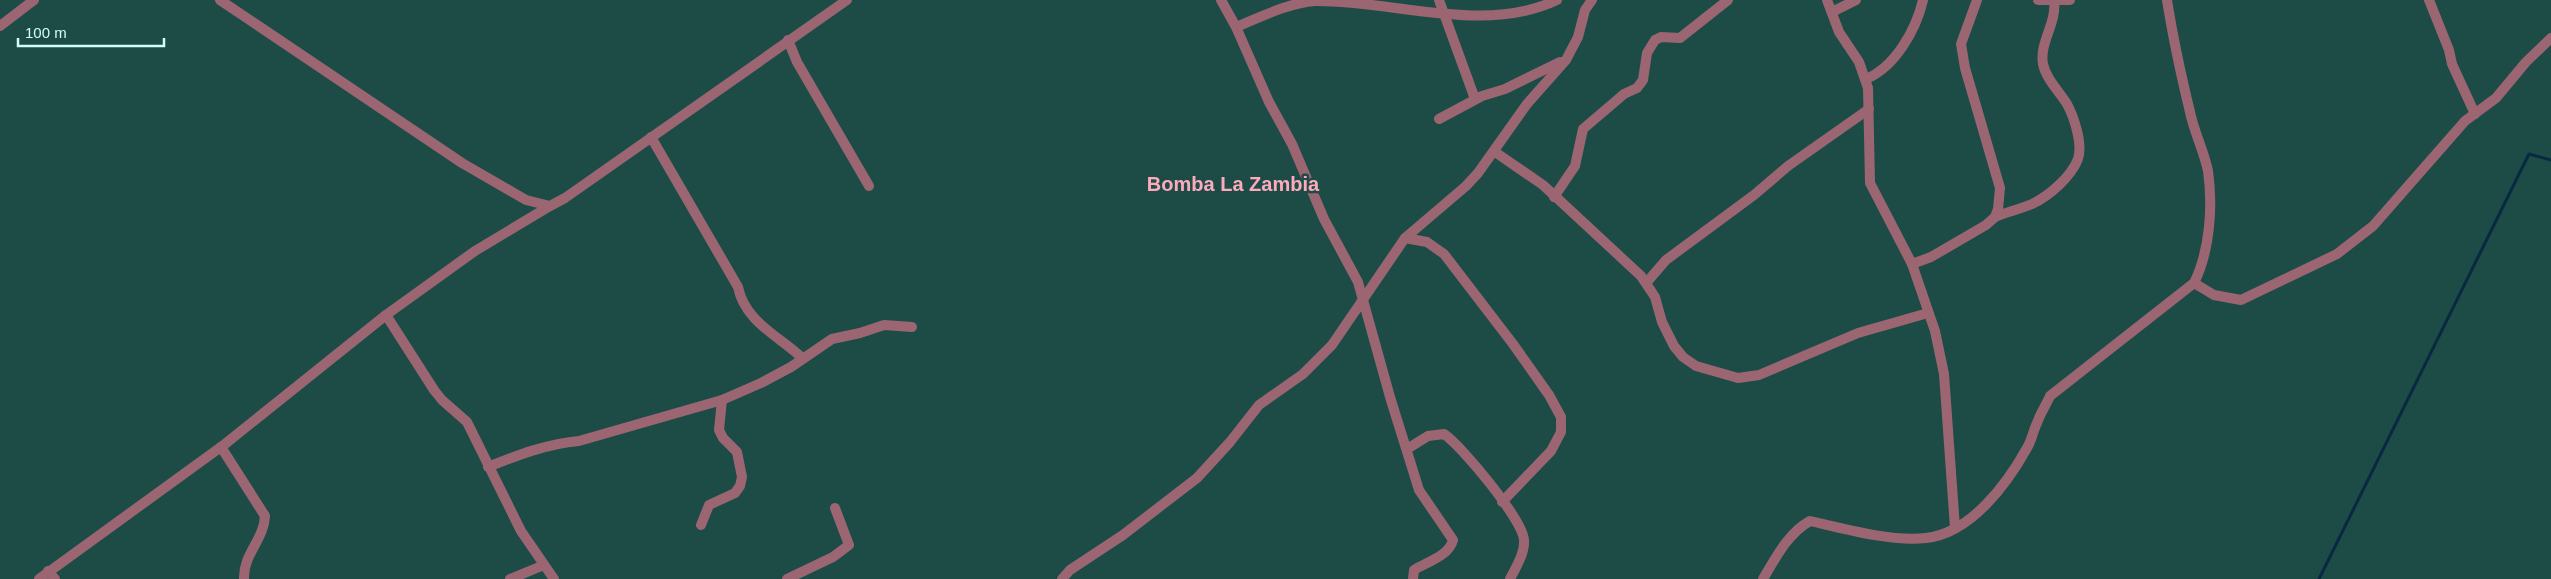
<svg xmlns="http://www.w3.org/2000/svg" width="2551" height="579" viewBox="0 0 2551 579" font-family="Arial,sans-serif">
	<rect width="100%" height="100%" fill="#1d4c47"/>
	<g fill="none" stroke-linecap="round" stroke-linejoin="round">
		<path stroke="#082941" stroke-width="3" d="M 2319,579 L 2529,154 L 2551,160"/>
		<g stroke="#9b6672" stroke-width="10">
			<path d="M 220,0 L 462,163 L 526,200 L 550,206 L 565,198 L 847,0"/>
			<path d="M 1221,0 L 1236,27 L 1269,102 L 1292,144 L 1324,219 L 1358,282 L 1390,397 L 1419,490 L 1453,540 C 1449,556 1427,562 1414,570 L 1413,579"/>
			<path d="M 1439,0 L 1475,99"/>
			<path d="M 1827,0 L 1839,32 L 1859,62 L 1868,88 L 1870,183 L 1912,264 L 1935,331 L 1944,374 L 1955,528"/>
			<path d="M 2038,0 L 2070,0"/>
			<path d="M 2429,0 L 2449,50 L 2452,64 L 2475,114"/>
			<path d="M 1832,12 L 1856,0"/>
			<path d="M 0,26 L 34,0"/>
			<path d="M 1236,27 C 1261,17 1288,3 1315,1 C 1394,0 1483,35 1557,0"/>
			<path d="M 788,40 L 797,62 L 869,186"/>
			<path d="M 1866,79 C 1895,67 1916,30 1923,0"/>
			<path d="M 1439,119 L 1482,96 L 1505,89 L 1560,62"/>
			<path d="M 651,137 L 738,287 C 745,322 779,336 802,358"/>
			<path d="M 1495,152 L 1543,185 L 1641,276 L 1655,297 L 1662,322 L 1674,346 L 1683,357 L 1696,366 L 1738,378 L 1759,375 L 1858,333 L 1928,313"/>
			<path d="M 1554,197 L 1575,166 L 1583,129 L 1624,94 L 1637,88 L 1643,80 L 1647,53 L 1655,40 L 1661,37 L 1680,38 L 1728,0"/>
			<path d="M 1995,217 C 2007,212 2020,209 2032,204 C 2049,196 2071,177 2078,159 C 2083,144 2074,117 2067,104 C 2059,91 2046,79 2043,64 C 2039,43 2057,23 2054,1"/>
			<path d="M 1405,238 L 1427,242 L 1444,254 L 1513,344 L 1549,395 L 1561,417 L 1561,432 L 1551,451 L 1502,502"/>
			<path d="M 1912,264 L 1931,257 L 1986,225 L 1995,217 L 1998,209 L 2000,188 L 1965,68 L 1961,44 L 1977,0"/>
			<path d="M 1647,282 L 1666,260 L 1754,195 L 1788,166 L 1869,109"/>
			<path d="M 2194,283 L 2214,295 L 2241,300 L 2337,254 L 2373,226 L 2465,121 L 2496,98 L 2526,62 L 2551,38"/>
			<path d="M 386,315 L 434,390 L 442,400 L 467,422 L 521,531 L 554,579"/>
			<path d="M 221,447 L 265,516 C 264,540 243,554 244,579"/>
			<path d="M 1407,449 L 1428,436 L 1444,434 C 1462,446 1523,520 1524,540 C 1525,553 1516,567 1510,579"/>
			<path d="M 488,467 C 518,455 546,444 579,441 L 722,400 L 761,383 L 791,367 L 832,339 L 860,333 L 884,325 L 912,327"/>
			<path d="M 701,525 L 709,505 L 735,493 L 740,486 L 742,477 L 737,452 L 723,438 L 719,430 L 722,400"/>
			<path d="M 48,571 L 55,579"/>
			<path d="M 39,579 L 225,444 L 386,315 L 475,251 L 550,206"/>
			<path d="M 510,579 L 544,565"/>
			<path d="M 787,579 L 833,557 L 849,545 L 835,508"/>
			<path d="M 1062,579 L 1070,570 L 1123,535 L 1197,478 L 1230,442 L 1259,405 L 1303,374 L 1332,345 L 1405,238 L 1466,186 L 1478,173 L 1527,104 L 1566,60 L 1578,37 L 1585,10 L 1592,0"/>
			<path d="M 1763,579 C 1775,559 1788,533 1810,521 C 1844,529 1892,542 1926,538 C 1971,533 2007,484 2027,448 C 2032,440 2033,431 2037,423 C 2040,414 2046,405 2050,396 L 2194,283 C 2210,251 2213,206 2208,171 C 2204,151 2194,132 2190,112 C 2181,75 2173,38 2167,0"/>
		</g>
	</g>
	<g text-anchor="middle" stroke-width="5" stroke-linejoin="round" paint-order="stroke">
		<g font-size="20" font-weight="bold" fill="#fdaabd" stroke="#1d4c47">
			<text x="1233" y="191">Bomba La Zambia</text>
		</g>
	</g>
	<path d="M18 38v8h146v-8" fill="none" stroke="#d2fcf5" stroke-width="2.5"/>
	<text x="25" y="38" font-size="15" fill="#d2fcf5" stroke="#1d4c47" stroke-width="4" paint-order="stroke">100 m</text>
</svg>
